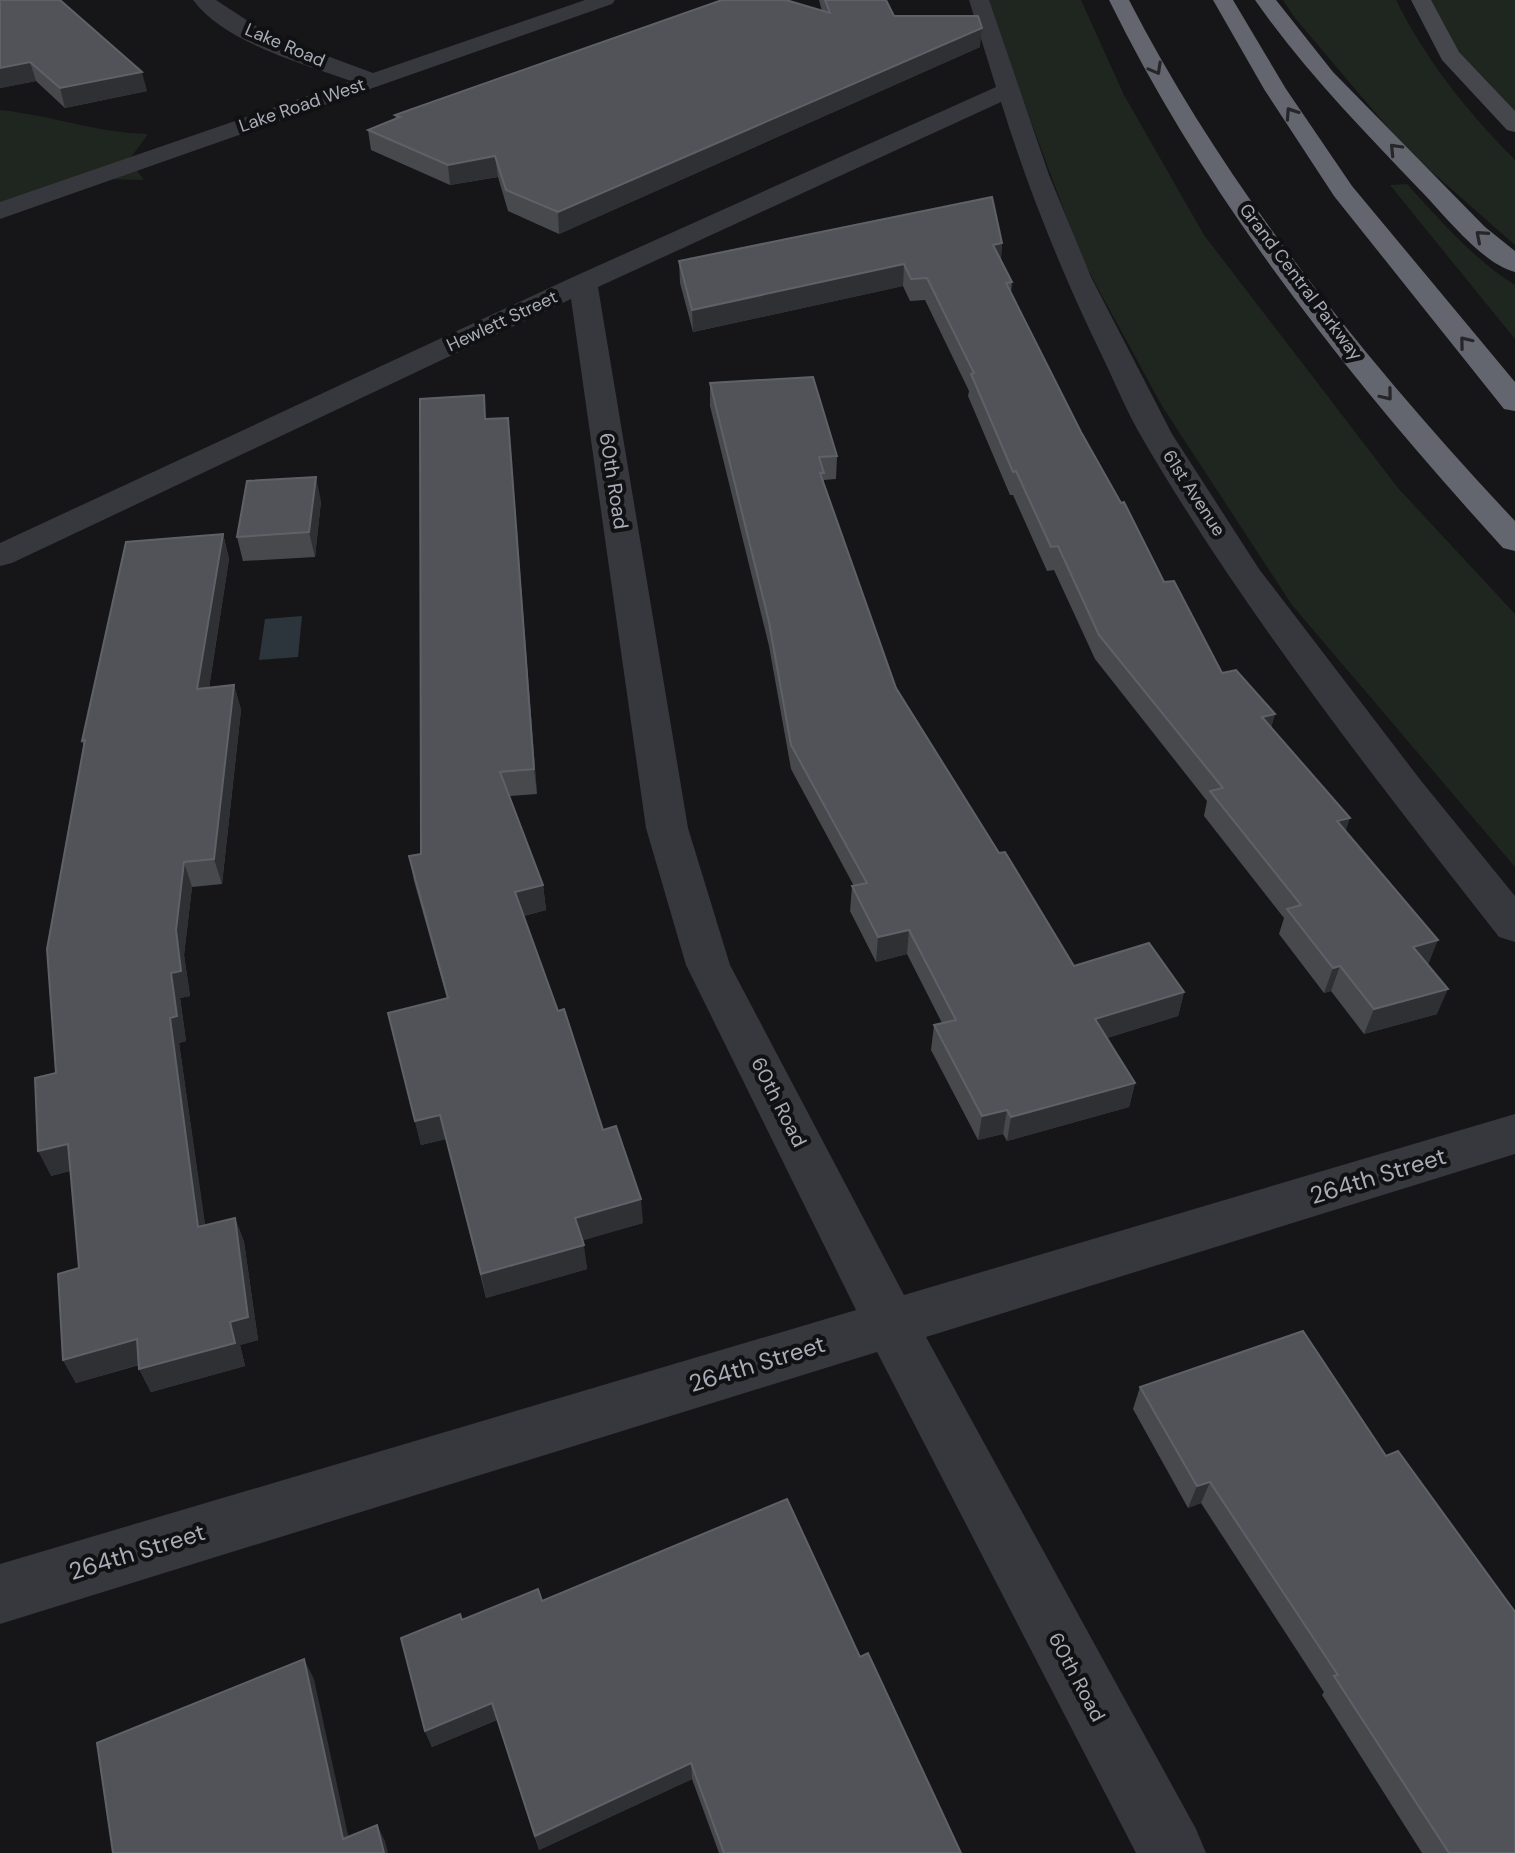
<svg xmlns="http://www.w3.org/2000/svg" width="1515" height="1853" viewBox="0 0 1515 1853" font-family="'DM Sans',sans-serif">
	<rect width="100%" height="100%" fill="#161618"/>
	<g fill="#1e261f">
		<path d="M 986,0 L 1081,0 L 1124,95 L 1204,235 L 1398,488 L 1515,614 L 1515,867 L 1292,605 L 1162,406 L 1082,259 Z"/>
		<path d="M 1283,0 L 1396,0 C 1425,59 1468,113 1515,160 L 1515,245 L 1406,149 L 1295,18 Z"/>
		<path d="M 1421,0 L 1515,0 L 1515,125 L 1483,94 Z"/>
		<path d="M 0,110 C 50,115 97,133 148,134 L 129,160 L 144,180 L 104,179 L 0,203 Z"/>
		<path d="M 1407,184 C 1440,220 1473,259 1515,285 L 1515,339 L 1390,185 Z"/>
	</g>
	<path fill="#2c353c" d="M 302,616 L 298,657 L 259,660 L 265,619 Z"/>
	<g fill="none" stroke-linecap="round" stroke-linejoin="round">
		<g fill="#37383d" fill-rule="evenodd">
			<path d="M 193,0 L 216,0 L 268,34 L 373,73 L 585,0 L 615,0 L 612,4 L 0,219 L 0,202 L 351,81 C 302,63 225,43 193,0 Z"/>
			<path d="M 969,0 L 989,0 L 1049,175 L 1091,277 L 1172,434 L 1259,569 L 1422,782 L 1515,896 L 1515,942 L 1499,937 C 1373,776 1244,613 1141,436 C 1127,412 1116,385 1104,360 C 1063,276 1029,192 1001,102 L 598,287 L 688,828 L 730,965 L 904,1295 L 1515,1114 L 1515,1154 L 926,1337 L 1196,1829 L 1206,1853 L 1136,1853 L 877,1352 L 0,1624 L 0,1564 L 856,1310 L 686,965 L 646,828 L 571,299 L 12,563 L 0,566 L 0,543 L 573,277 L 996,87 Z"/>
		</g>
		<path fill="#45474d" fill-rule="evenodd" d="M 1411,0 L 1431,0 L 1459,52 L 1515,111 L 1515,132 L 1507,130 L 1442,60 Z"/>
		<g fill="#63666e" fill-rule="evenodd">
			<path d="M 1109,0 L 1129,0 C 1228,192 1368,364 1515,521 L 1515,551 L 1503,548 C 1352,382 1208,202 1109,0 Z"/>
			<path d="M 1213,0 L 1233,0 L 1286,89 L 1352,186 L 1515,382 L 1515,411 L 1504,409 L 1334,196 L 1264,89 Z"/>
			<path d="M 1255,0 L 1276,0 L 1333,72 L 1485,227 L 1515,251 L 1515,272 C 1482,264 1443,213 1419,189 C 1361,128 1303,69 1255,0 Z"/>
		</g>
	</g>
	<g fill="#47494d">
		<path d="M 0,0 L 147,91 L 65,108 L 36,81 L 0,88 Z"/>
		<path d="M 819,0 L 886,0 L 894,16 L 980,47 L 559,234 L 508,211 L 498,177 L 450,185 L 371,150 L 368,130 L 396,119 L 395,115 L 822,11 Z"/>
		<path d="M 1002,243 L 1001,259 L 1012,282 L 1011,293 L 1081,432 L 1164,582 L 1222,673 L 1275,714 L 1271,727 L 1345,831 L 1428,965 L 1437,1014 L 1364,1034 L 1331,991 L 1324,993 L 1279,934 L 1284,918 L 1204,816 L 1207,801 L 1095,659 L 1054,570 L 1047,571 L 1013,495 L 1010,495 L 968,396 L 969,391 L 925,300 L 910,301 L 903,286 L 693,332 L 680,283 L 679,261 Z"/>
		<path d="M 710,383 L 837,456 L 836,479 L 824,480 L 824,485 L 896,688 L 999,853 L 1074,966 L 1184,992 L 1178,1016 L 1107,1038 L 1135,1083 L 1129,1107 L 1007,1141 L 1003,1134 L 978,1140 L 931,1050 L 934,1025 L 942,1023 L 907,954 L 876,962 L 850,911 L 852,886 L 854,886 L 791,769 L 769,646 L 710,406 Z"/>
		<path d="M 508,418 L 537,794 L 510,796 L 543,885 L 546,910 L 524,916 L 558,1011 L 603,1130 L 643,1223 L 582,1240 L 587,1269 L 486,1298 L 446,1139 L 421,1145 L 388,1013 L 447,998 L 414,881 L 409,856 L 421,854 L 487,419 Z"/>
		<path d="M 321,501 L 315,557 L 243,561 L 237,537 Z"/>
		<path d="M 223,534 L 229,559 L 209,688 L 234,685 L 241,710 L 222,884 L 192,887 L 184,955 L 190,996 L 180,998 L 186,1041 L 179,1043 L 205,1226 L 235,1218 L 244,1242 L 258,1340 L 240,1345 L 245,1366 L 151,1392 L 139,1369 L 139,1365 L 76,1383 L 63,1360 L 79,1268 L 70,1171 L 51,1176 L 56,1073 L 84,746 L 82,741 Z"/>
		<path d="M 1140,1387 L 1515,1853 L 1422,1853 L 1322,1695 L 1324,1692 L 1201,1503 L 1188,1508 L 1133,1409 Z"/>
		<path d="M 542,1601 L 860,1657 L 961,1853 L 719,1853 L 692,1779 L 539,1850 L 497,1720 L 432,1747 L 425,1731 L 462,1620 Z"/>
	</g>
	<g fill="#2f3033">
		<path d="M 982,28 L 980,47 L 559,234 L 558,212 Z"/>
		<path d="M 30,62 L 36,81 L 0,88 L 0,68 Z"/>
		<path d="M 142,72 L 147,91 L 65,108 L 60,88 Z"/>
		<path d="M 495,156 L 498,177 L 450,185 L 448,165 Z"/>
		<path d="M 1002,243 L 1000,265 L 993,245 Z"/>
		<path d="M 904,264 L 903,286 L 693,332 L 692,310 Z"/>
		<path d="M 508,418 L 510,441 L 537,794 L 534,769 Z"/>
		<path d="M 316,477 L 321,501 L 315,557 L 309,532 Z"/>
		<path d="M 223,534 L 229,559 L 205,713 L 197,689 Z"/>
		<path d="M 234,685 L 241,710 L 222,884 L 214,859 Z"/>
		<path d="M 1275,714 L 1268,738 L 1262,717 Z"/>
		<path d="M 1350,818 L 1342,843 L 1337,821 Z"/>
		<path d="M 184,862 L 192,887 L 184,955 L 190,996 L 180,998 L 186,1041 L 179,1043 L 209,1251 L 198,1227 L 170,1018 L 171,973 Z"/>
		<path d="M 543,885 L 546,910 L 519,917 L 515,892 Z"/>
		<path d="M 909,930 L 907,954 L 876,962 L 878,937 Z"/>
		<path d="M 1438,940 L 1428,965 L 1413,947 Z"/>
		<path d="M 1340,966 L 1331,991 L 1324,993 L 1333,968 Z"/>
		<path d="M 1448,989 L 1437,1014 L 1364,1034 L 1374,1009 Z"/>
		<path d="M 1184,992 L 1178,1016 L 1090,1043 L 1095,1019 Z"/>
		<path d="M 1135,1083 L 1129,1107 L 1007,1141 L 1011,1117 Z"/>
		<path d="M 1007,1110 L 1003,1134 L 978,1140 L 982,1116 Z"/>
		<path d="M 440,1115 L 446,1139 L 421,1145 L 415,1121 Z"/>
		<path d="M 68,1144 L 80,1168 L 51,1176 L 38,1151 Z"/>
		<path d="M 641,1199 L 643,1223 L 578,1242 L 575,1218 Z"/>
		<path d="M 235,1218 L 244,1242 L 258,1340 L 240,1345 L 245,1366 L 151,1392 L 139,1369 L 230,1322 Z"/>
		<path d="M 584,1245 L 587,1269 L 486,1298 L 481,1274 Z"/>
		<path d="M 137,1339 L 148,1362 L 76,1383 L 63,1360 Z"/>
		<path d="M 1210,1482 L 1201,1503 L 1188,1508 L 1197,1486 Z"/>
		<path d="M 304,1659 L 314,1679 L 352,1853 L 343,1839 Z"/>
		<path d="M 492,1703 L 497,1720 L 432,1747 L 425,1731 Z"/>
		<path d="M 691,1763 L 692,1779 L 539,1850 L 535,1836 Z"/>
		<path d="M 377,1825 L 385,1841 L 388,1853 L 384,1853 Z"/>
	</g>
	<g fill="#525359" stroke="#5f6168" stroke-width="2">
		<path d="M 0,0 L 60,0 L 142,72 L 60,88 L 30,62 L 0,68 Z"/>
		<path d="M 722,0 L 786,0 L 830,13 L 825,0 L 886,0 L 894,16 L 978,16 L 982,28 L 558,212 L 506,190 L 495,156 L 448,165 L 368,130 L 400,117 L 395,115 Z"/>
		<path d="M 992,197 L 1002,243 L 993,245 L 1012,282 L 1006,283 L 1081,432 L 1121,503 L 1124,502 L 1164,582 L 1174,581 L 1222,673 L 1236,670 L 1275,714 L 1262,717 L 1350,818 L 1337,821 L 1438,940 L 1413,947 L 1448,989 L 1374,1009 L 1340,966 L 1333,968 L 1287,909 L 1301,905 L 1210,791 L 1223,788 L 1099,635 L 1058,546 L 1051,547 L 1016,471 L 1013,472 L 971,374 L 974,373 L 927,278 L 911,279 L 904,264 L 692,310 L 679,261 Z"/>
		<path d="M 813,377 L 837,456 L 819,457 L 824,473 L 820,473 L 896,688 L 999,853 L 1005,852 L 1074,966 L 1149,943 L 1184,992 L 1095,1019 L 1135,1083 L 1011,1117 L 1007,1110 L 982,1116 L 934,1025 L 956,1020 L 909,930 L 878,937 L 852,886 L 867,883 L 791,745 L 769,622 L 710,383 Z"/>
		<path d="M 484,395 L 485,419 L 508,418 L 534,769 L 500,772 L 543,885 L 515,892 L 558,1011 L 564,1009 L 603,1130 L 616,1126 L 641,1199 L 575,1218 L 584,1245 L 481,1274 L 440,1115 L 415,1121 L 388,1013 L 448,998 L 409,856 L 421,854 L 420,399 Z"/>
		<path d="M 316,477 L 309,532 L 237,537 L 247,481 Z"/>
		<path d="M 223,534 L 197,689 L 234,685 L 214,859 L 184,862 L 176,930 L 181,971 L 171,973 L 177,1016 L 170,1018 L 198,1227 L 235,1218 L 248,1317 L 230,1322 L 235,1343 L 139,1369 L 137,1339 L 63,1360 L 58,1274 L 79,1268 L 68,1144 L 38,1151 L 35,1078 L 56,1073 L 47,949 L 85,740 L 82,741 L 126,542 Z"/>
		<path d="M 1303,1331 L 1386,1456 L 1398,1451 L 1515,1612 L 1515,1853 L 1449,1853 L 1334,1676 L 1338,1675 L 1210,1482 L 1197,1486 L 1140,1387 Z"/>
		<path d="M 787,1499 L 860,1657 L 868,1653 L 961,1853 L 724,1853 L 691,1763 L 535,1836 L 492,1703 L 425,1731 L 401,1638 L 460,1614 L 462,1620 L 538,1589 L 542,1601 Z"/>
		<path d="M 304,1659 L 343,1839 L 377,1825 L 384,1853 L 113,1853 L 97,1743 Z"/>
	</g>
	<defs><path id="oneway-chevron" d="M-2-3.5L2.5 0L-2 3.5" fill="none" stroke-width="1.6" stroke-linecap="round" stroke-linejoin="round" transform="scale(2)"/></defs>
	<g stroke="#26262a">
		<use href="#oneway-chevron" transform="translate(1156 69) rotate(61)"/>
		<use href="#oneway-chevron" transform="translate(1291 113) rotate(-124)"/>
		<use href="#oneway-chevron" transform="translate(1395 149) rotate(-134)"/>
		<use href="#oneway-chevron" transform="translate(1481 236) rotate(-139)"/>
		<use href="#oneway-chevron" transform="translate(1465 342) rotate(-129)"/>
		<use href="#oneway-chevron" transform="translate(1387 395) rotate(51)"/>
	</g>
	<g text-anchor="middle" stroke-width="8" stroke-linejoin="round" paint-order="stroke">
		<g font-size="18" fill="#a8adb8" stroke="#111113">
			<text transform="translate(285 45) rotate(23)" y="6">Lake Road</text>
			<text transform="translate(302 105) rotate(-19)" y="6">Lake Road West</text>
			<text transform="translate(1301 282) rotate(53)" y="6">Grand Central Parkway</text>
			<text transform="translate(502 321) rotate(-25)" y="6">Hewlett Street</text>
			<text transform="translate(1194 493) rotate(57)" y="6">61st Avenue</text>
		</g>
		<g font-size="20" fill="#a8adb8" stroke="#111113">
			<text transform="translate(614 481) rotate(81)" y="7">60th Road</text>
			<text transform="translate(779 1102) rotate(63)" y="7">60th Road</text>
			<text transform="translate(1077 1677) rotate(62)" y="7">60th Road</text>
		</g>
		<g font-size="24" fill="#a8adb8" stroke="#111113">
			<text transform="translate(1378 1176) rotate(-17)" y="8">264th Street</text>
			<text transform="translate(757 1364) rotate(-17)" y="8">264th Street</text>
			<text transform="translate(137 1552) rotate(-17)" y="8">264th Street</text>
		</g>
	</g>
</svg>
